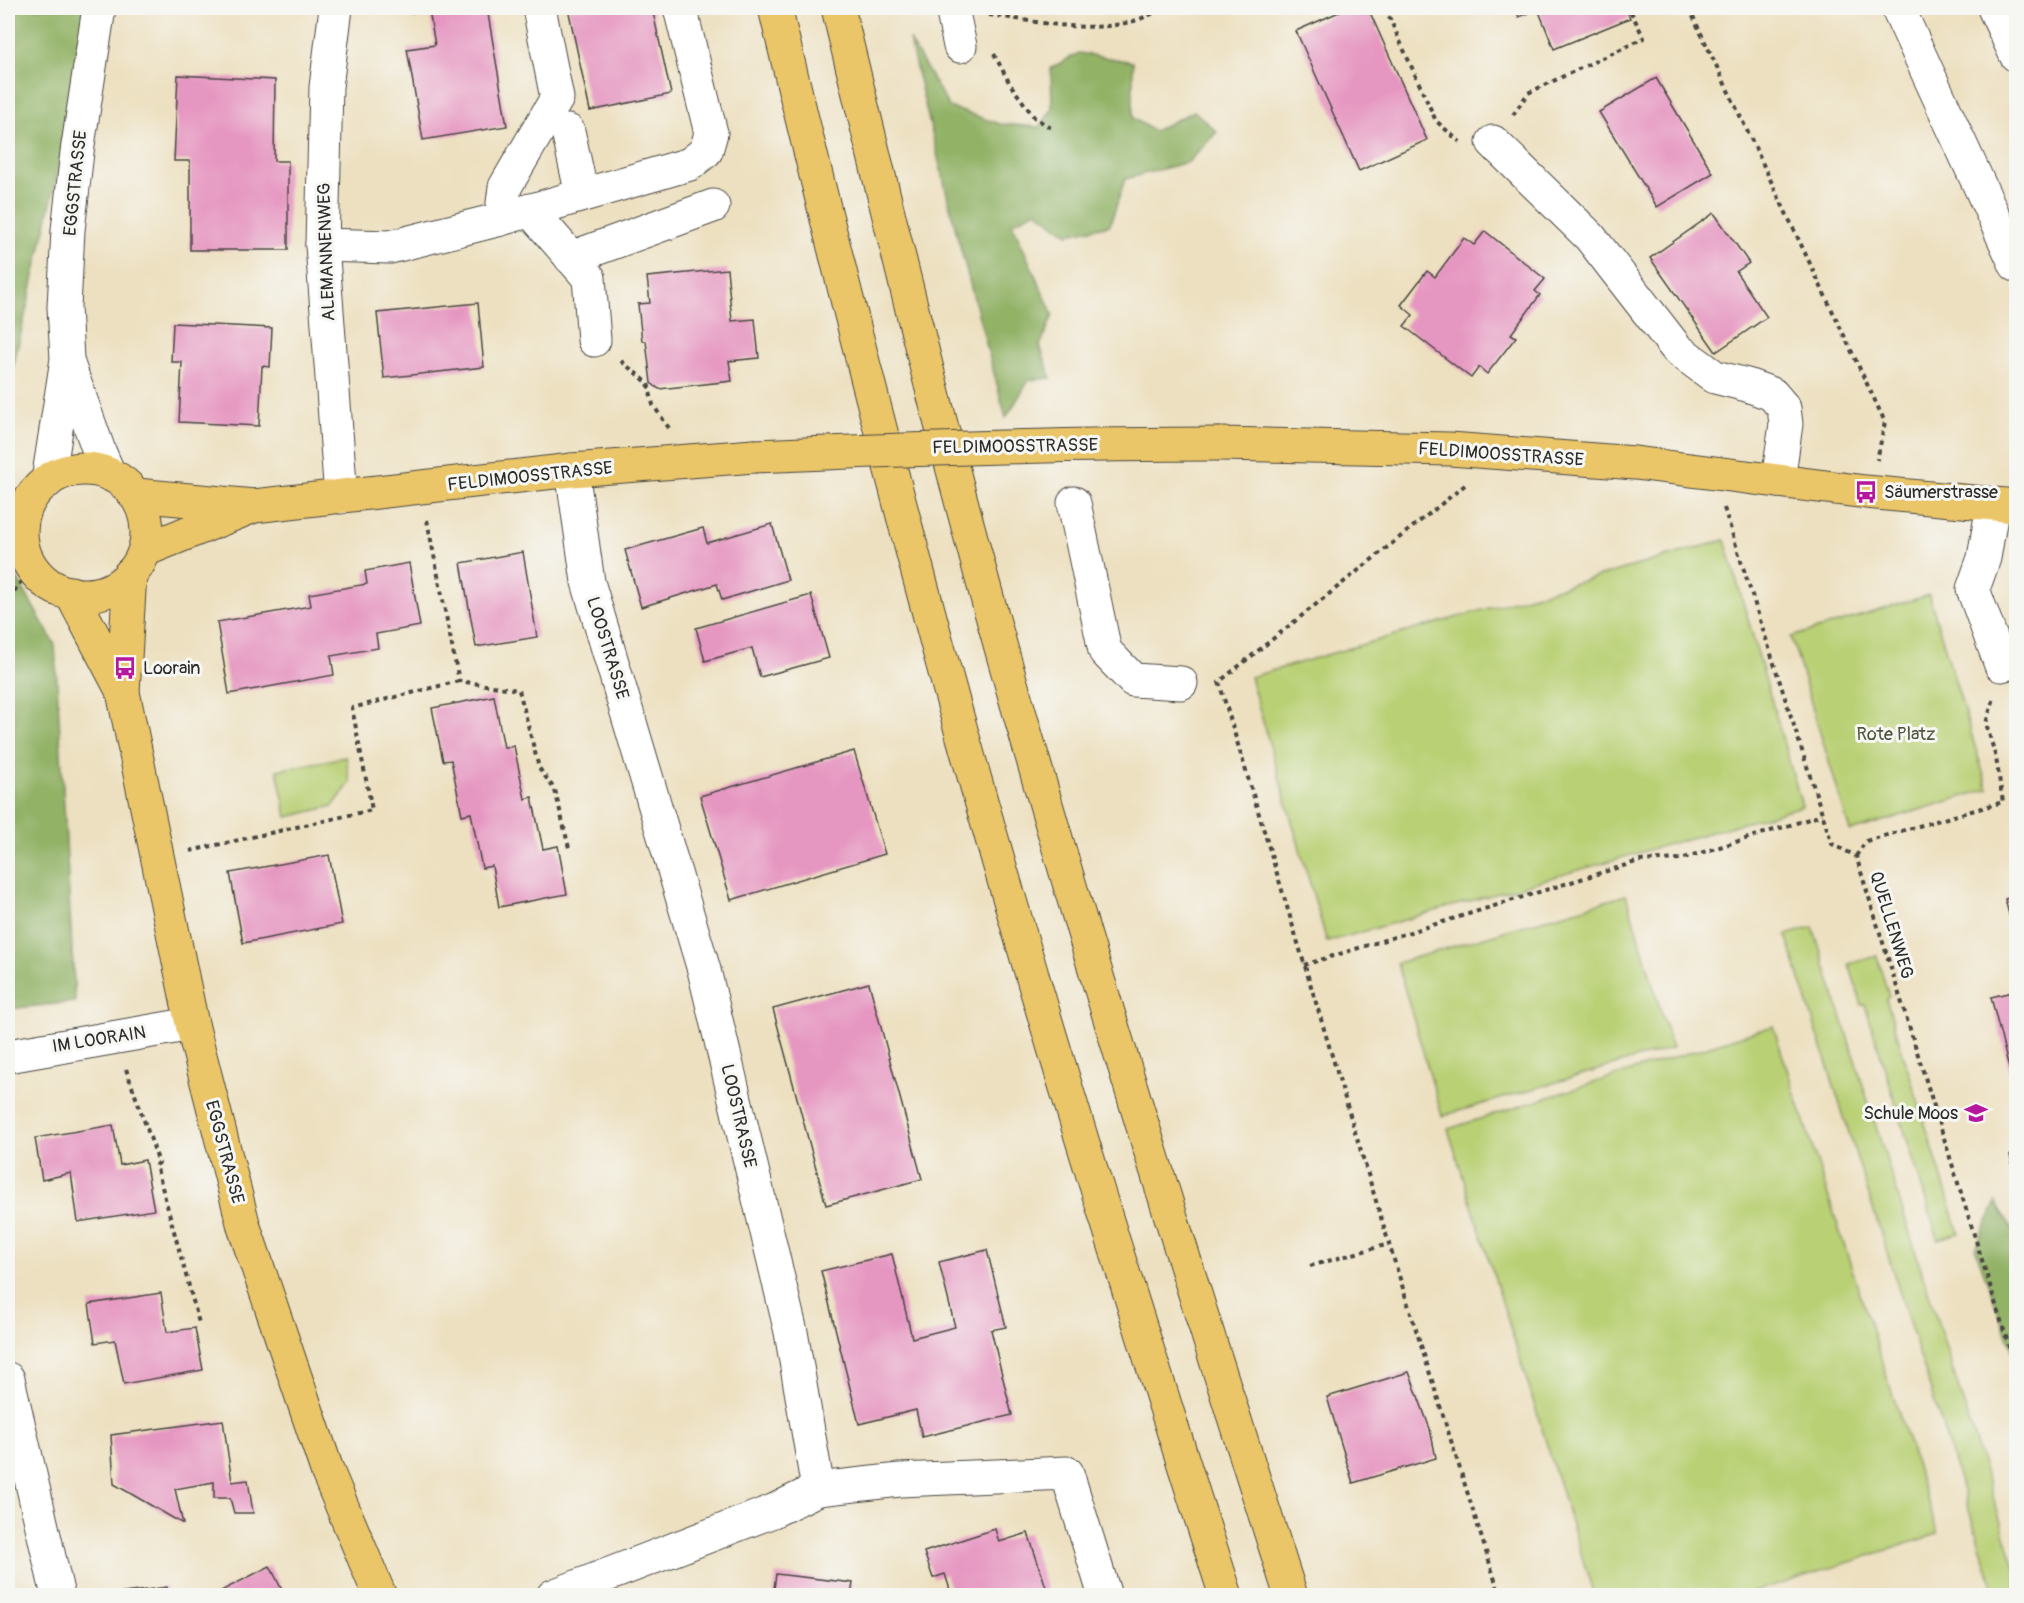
<svg xmlns="http://www.w3.org/2000/svg" width="2024" height="1603" viewBox="0 0 2024 1603" font-family="Pangolin,sans-serif">
	<rect width="100%" height="100%" fill="#f6f6f2"/>
	<filter id="ink" filterUnits="userSpaceOnUse"><feTurbulence type="fractalNoise" baseFrequency=".0167" numOctaves="2"/><feDisplacementMap in="SourceGraphic" scale="12" xChannelSelector="R" yChannelSelector="G"/><feConvolveMatrix kernelMatrix="1 2 1 2 8 2 1 2 1" color-interpolation-filters="sRGB"/></filter>
	<filter id="wash" filterUnits="userSpaceOnUse"><feTurbulence type="fractalNoise" baseFrequency=".008" numOctaves="4" result="noise"/><feDisplacementMap in="SourceGraphic" scale="24" xChannelSelector="R" yChannelSelector="G"/><feGaussianBlur stdDeviation="1.35" result="paint"/><feColorMatrix in="noise" values="0 0 0 0 0 0 0 0 0 0 0 0 0 0 0 0 0 1.4 0 .05"/><feComposite in="paint" operator="in"/></filter>
	<g filter="url(#wash)">
		<rect width="100%" height="100%" fill="#ede0c0"/>
		<g fill="#b9d075" stroke="#727e50" stroke-width="1.5">
			<path d="M 1725,540 L 1802,806 L 1327,942 L 1250,677 Z"/>
			<path d="M 1929,595 L 1988,789 L 1850,831 L 1791,637 Z"/>
			<path d="M 346,757 L 350,783 L 333,806 L 287,817 L 277,770 Z"/>
			<path d="M 1626,895 L 1672,1048 L 1442,1116 L 1397,963 Z"/>
			<path d="M 1813,927 L 2016,1570 L 2016,1595 L 1996,1595 L 1786,935 Z"/>
			<path d="M 1877,956 L 1889,997 L 1886,999 L 1959,1233 L 1938,1239 L 1865,1005 L 1862,1005 L 1849,964 Z"/>
			<path d="M 1773,1026 L 1938,1534 L 1746,1595 L 1594,1595 L 1448,1129 Z"/>
		</g>
		<g fill="#92b266" stroke="#5e6e48" stroke-width="1.5">
			<path d="M 8,8 L 96,8 L 8,389 Z"/>
			<path d="M 909,39 L 949,107 L 1000,124 L 1040,127 L 1052,109 L 1051,68 L 1079,53 L 1133,62 L 1133,118 L 1154,131 L 1194,111 L 1217,132 L 1188,162 L 1125,179 L 1110,225 L 1068,234 L 1036,211 L 1012,223 L 1053,315 L 1040,346 L 1051,378 L 1029,380 L 1006,418 L 957,235 Z"/>
			<path d="M 8,562 L 55,645 L 75,1002 L 8,1009 Z"/>
			<path d="M 1996,1202 L 2016,1235 L 2016,1360 L 1975,1248 Z"/>
		</g>
		<g id="blocks">
			<g fill="#e697c1">
				<path d="M 410,8 L 487,8 L 507,126 L 423,140 L 407,49 L 435,45 L 429,10 L 411,13 Z"/>
				<path d="M 568,8 L 652,8 L 671,94 L 590,111 Z"/>
				<path d="M 1348,8 L 1368,8 L 1427,140 L 1359,171 L 1296,31 Z"/>
				<path d="M 1515,8 L 1626,8 L 1630,18 L 1554,49 L 1538,9 L 1519,17 Z"/>
				<path d="M 178,75 L 275,80 L 274,161 L 288,161 L 288,250 L 190,250 L 190,161 L 174,161 Z"/>
				<path d="M 1656,78 L 1713,173 L 1657,207 L 1599,112 Z"/>
				<path d="M 1714,213 L 1749,263 L 1736,272 L 1767,317 L 1716,352 L 1650,258 Z"/>
				<path d="M 1485,231 L 1545,279 L 1535,291 L 1540,295 L 1511,334 L 1516,337 L 1487,374 L 1479,367 L 1471,378 L 1404,326 L 1413,315 L 1401,305 L 1427,271 L 1435,277 L 1464,238 L 1474,245 Z"/>
				<path d="M 727,269 L 732,321 L 755,319 L 759,358 L 729,361 L 732,381 L 659,389 L 651,383 L 646,341 L 642,341 L 638,304 L 650,303 L 647,277 Z"/>
				<path d="M 478,303 L 484,367 L 384,378 L 377,313 Z"/>
				<path d="M 173,323 L 272,328 L 270,367 L 262,366 L 259,426 L 179,422 L 182,362 L 171,362 Z"/>
				<path d="M 772,524 L 788,580 L 722,600 L 717,584 L 641,607 L 625,550 L 703,528 L 707,543 Z"/>
				<path d="M 523,552 L 537,637 L 476,647 L 461,563 Z"/>
				<path d="M 409,563 L 420,626 L 376,634 L 378,648 L 331,656 L 334,675 L 229,694 L 217,622 L 311,606 L 309,594 L 367,584 L 365,571 Z"/>
				<path d="M 811,595 L 829,658 L 760,677 L 752,648 L 705,661 L 696,628 Z"/>
				<path d="M 494,696 L 504,748 L 514,746 L 525,799 L 532,797 L 543,849 L 558,846 L 567,894 L 499,907 L 492,866 L 482,868 L 471,813 L 462,815 L 451,760 L 443,761 L 432,708 Z"/>
				<path d="M 854,751 L 885,854 L 731,900 L 700,796 Z"/>
				<path d="M 329,855 L 342,924 L 243,943 L 230,873 Z"/>
				<path d="M 2016,896 L 2016,941 L 2005,899 Z"/>
				<path d="M 869,983 L 922,1179 L 826,1205 L 773,1009 Z"/>
				<path d="M 2016,991 L 2016,1096 L 1991,997 Z"/>
				<path d="M 113,1125 L 120,1165 L 145,1160 L 154,1210 L 78,1222 L 71,1173 L 42,1180 L 35,1138 Z"/>
				<path d="M 2016,1153 L 2016,1178 L 2010,1155 Z"/>
				<path d="M 987,1250 L 1006,1327 L 991,1330 L 1012,1415 L 922,1437 L 916,1410 L 859,1424 L 821,1271 L 892,1254 L 912,1338 L 955,1327 L 939,1262 Z"/>
				<path d="M 161,1293 L 167,1332 L 195,1328 L 203,1370 L 124,1384 L 115,1340 L 95,1343 L 89,1304 Z"/>
				<path d="M 1409,1372 L 1430,1429 L 1436,1458 L 1353,1483 L 1327,1397 Z"/>
				<path d="M 223,1420 L 232,1482 L 248,1480 L 253,1513 L 234,1513 L 230,1498 L 214,1498 L 214,1482 L 175,1489 L 183,1524 L 114,1484 L 111,1435 Z"/>
				<path d="M 995,1529 L 999,1542 L 1028,1533 L 1049,1596 L 952,1596 L 945,1574 L 933,1578 L 924,1552 Z"/>
				<path d="M 270,1566 L 285,1596 L 221,1596 L 219,1592 Z"/>
				<path d="M 776,1574 L 853,1583 L 851,1596 L 773,1596 Z"/>
				<path d="M 167,1587 L 168,1596 L 117,1596 L 117,1594 Z"/>
			</g>
		</g>
	</g>
	<g filter="url(#ink)">
		<use href="#blocks" fill-opacity="0" stroke="#484641" stroke-width="1.5"/>
		<g fill="none" stroke-linecap="round" stroke-linejoin="round">
			<g stroke="#484641" stroke-width="35">
				<g id="minor">
					<path d="M 336,8 L 326,87 L 322,245 L 341,497"/>
					<path d="M 952,8 L 960,46"/>
					<path d="M 1898,8 L 2016,265"/>
					<path d="M 1994,8 L 2016,55"/>
					<path d="M 568,131 L 582,195"/>
					<path d="M 1493,142 L 1590,237 L 1677,349 L 1715,377 L 1747,385 L 1772,394 L 1784,408 L 1786,424 L 1778,481"/>
					<path d="M 530,210 L 589,278 L 594,340"/>
					<path d="M 501,219 L 505,187 L 557,98 L 539,8"/>
					<path d="M 322,245 L 390,247 L 501,219 L 690,164 L 706,151 L 711,133 L 680,8"/>
					<path d="M 571,258 L 713,206"/>
					<path d="M 67,361 L 99,451 L 109,474"/>
					<path d="M 48,481 L 67,359 L 64,307 L 68,230 L 77,152 L 99,8"/>
					<path d="M 1074,503 L 1105,651 L 1133,680 L 1181,683"/>
					<path d="M 1993,504 L 1984,558 L 1973,589 L 2001,665 L 2016,661"/>
					<path d="M 8,1056 L 192,1024"/>
					<path d="M 8,1379 L 58,1596"/>
					<path d="M 818,1489 L 900,1480 L 1067,1473 L 1105,1596"/>
					<path d="M 553,1596 L 773,1511 L 818,1489 L 791,1332 L 704,970 L 588,582 L 572,470"/>
				</g>
			</g>
			<g stroke="#484641" stroke-width="35">
				<g id="major">
					<path d="M 1220,444 L 1450,449 L 1635,463 L 1866,492 L 2016,506"/>
					<circle cx="84" cy="532" r="63"/>
					<path d="M 136,495 L 254,506 L 572,470 L 754,456"/>
					<path d="M 145,550 L 249,508"/>
					<path d="M 130,574 L 123,692 L 192,1024 L 244,1227 L 328,1473 L 380,1596"/>
					<path d="M 71,593 L 123,692"/>
				</g>
			</g>
			<g stroke="#484641" stroke-width="35">
				<g id="highway">
					<path d="M 775,8 C 833,247 893,486 959,723 C 1041,1016 1133,1306 1226,1596"/>
					<path d="M 838,8 C 893,233 947,459 1011,683 C 1098,989 1194,1293 1291,1596"/>
				</g>
			</g>
			<g stroke="#484641" stroke-width="4" stroke-dasharray="4.5 4.5" stroke-linecap="butt">
				<path d="M 1385,8 L 1436,121 L 1460,142"/>
				<path d="M 1689,8 L 1885,422 L 1877,460"/>
				<path d="M 989,15 C 1045,22 1111,41 1162,8"/>
				<path d="M 994,54 L 1010,84 L 1034,117 L 1054,130"/>
				<path d="M 1513,115 L 1528,93 L 1644,38 L 1629,8"/>
				<path d="M 621,361 L 648,383 L 653,405 L 669,428"/>
				<path d="M 1465,485 L 1219,682 L 1389,1244 L 1500,1596"/>
				<path d="M 1724,508 L 1832,844 L 1856,856 L 2016,1369"/>
				<path d="M 427,520 L 459,681 L 519,690 L 539,768 L 555,790 L 569,848"/>
				<path d="M 9,599 L 31,566"/>
				<path d="M 190,851 L 372,810 L 352,708 L 459,681"/>
				<path d="M 1856,856 L 1866,841 L 2003,802 L 1996,758 L 1986,723 L 1994,698"/>
				<path d="M 1304,965 L 1639,861 L 1681,859 L 1822,815"/>
				<path d="M 126,1069 L 159,1163 L 156,1165 L 199,1323"/>
				<path d="M 1310,1266 L 1389,1244"/>
			</g>
			<use href="#minor" stroke="#fff" stroke-width="33"/>
			<use href="#major" stroke="#ebc669" stroke-width="33"/>
			<use href="#highway" stroke="#ebc669" stroke-width="33"/>
			<g stroke="#484641" stroke-width="35" stroke-linecap="butt">
				<path id="major-bridge" d="M 754,456 C 910,449 1064,444 1220,444"/>
			</g>
			<use href="#major-bridge" stroke="#ebc669" stroke-width="33"/>
		</g>
	</g>
	<defs>
		<g id="bus-bare" transform="scale(1.8)"><path d="M-5-6H5V4H4V6H2V4H-2V6H-4V4H-5ZM-3.5-4V0h7V-4ZM-3.5 1.2v1.5H-2V1.2ZM2 1.2v1.5H3.5V1.2Z" fill="#b5179e" stroke="#f6f6f2" stroke-width="2.5" paint-order="stroke"/></g>
		<g id="school-bare" transform="scale(1.8)"><path d="M0-5L7-2L0 1L-7-2ZM-4 1L0 2.5L4 1V4Q0 6-4 4Z" fill="#b5179e" stroke="#f6f6f2" stroke-width="2.5" paint-order="stroke"/></g>
	</defs>
	<g fill-rule="evenodd">
		<use href="#bus-bare" x="1866" y="492"/>
		<use href="#bus-bare" x="125" y="668"/>
		<use href="#school-bare" x="1976" y="1113"/>
	</g>
	<g text-anchor="middle" stroke-width="6" stroke-linejoin="round" paint-order="stroke">
		<g font-size="18" fill="#2b2b2b" stroke="#f6f6f2">
			<text transform="translate(75 183) rotate(-84)" y="6">EGGSTRASSE</text>
			<text transform="translate(326 252) rotate(-92)" y="6">ALEMANNENWEG</text>
			<text transform="translate(1015 446) rotate(-1)" y="6">FELDIMOOSSTRASSE</text>
			<text transform="translate(1501 454) rotate(4)" y="6">FELDIMOOSSTRASSE</text>
			<text transform="translate(530 476) rotate(-6)" y="6">FELDIMOOSSTRASSE</text>
			<text transform="translate(608 648) rotate(73)" y="6">LOOSTRASSE</text>
			<text transform="translate(1892 925) rotate(73)" y="6">QUELLENWEG</text>
			<text transform="translate(99 1039) rotate(-9)" y="6">IM LOORAIN</text>
			<text transform="translate(739 1116) rotate(77)" y="6">LOOSTRASSE</text>
			<text transform="translate(225 1152) rotate(75)" y="6">EGGSTRASSE</text>
		</g>
		<g font-size="18" fill="#2b2b2b" stroke="#f6f6f2" text-anchor="start">
			<text x="1884" y="498">Säumerstrasse</text>
			<text x="143" y="674">Loorain</text>
			<text x="1958" y="1119" text-anchor="end">Schule Moos</text>
		</g>
		<g font-size="18" fill="#4e543e" stroke="#f6f6f2">
			<text x="1896" y="740">Rote Platz</text>
		</g>
	</g>
	<rect width="2024" height="1603" fill="none" stroke="#f6f6f2" stroke-width="30"/>
</svg>
